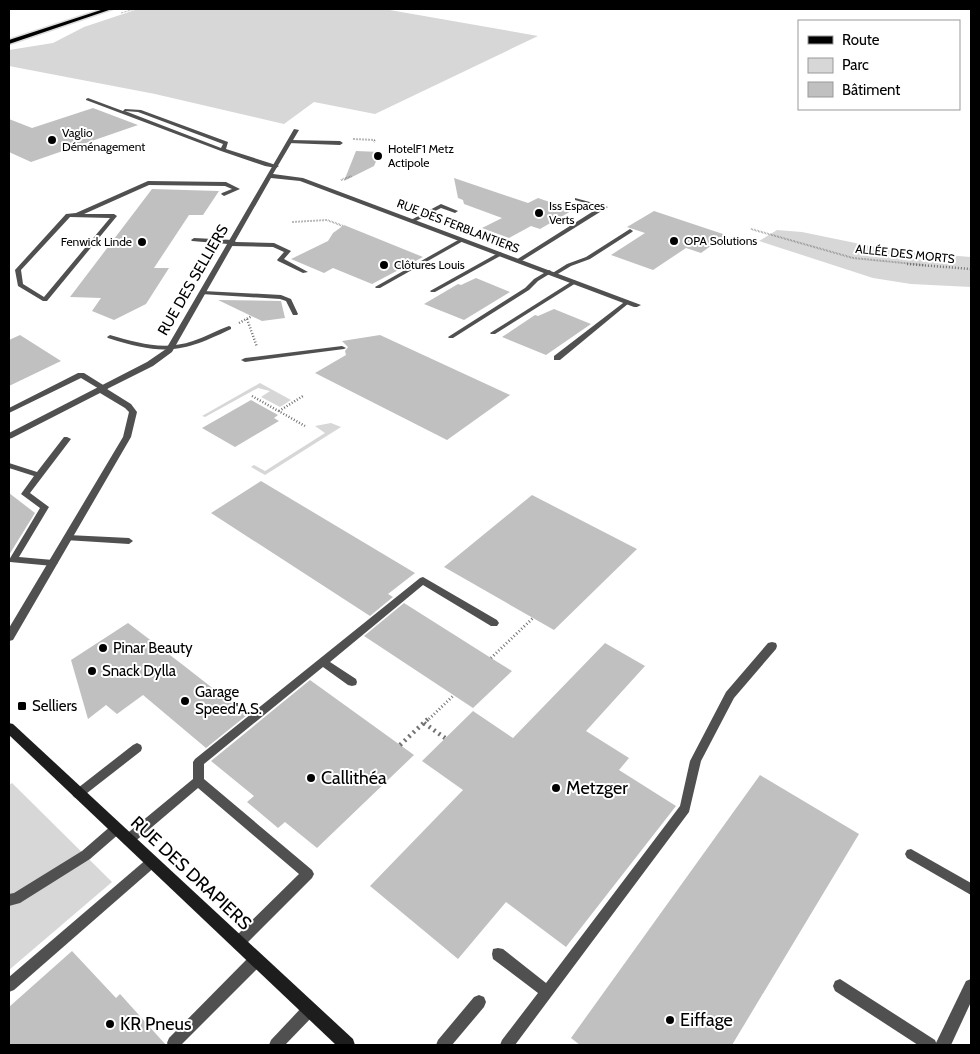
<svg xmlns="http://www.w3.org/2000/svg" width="980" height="1054" viewBox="0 0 980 1054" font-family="Cabin,sans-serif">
	<rect width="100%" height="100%" fill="#fff"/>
	<g fill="#d7d7d7">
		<path d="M 138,9 L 384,9 L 538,36 L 375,114 L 314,102 L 284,124 L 155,94 L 9,66 L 9,50 L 53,43 L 84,27 Z"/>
		<path d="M 777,230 L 802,232 L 894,251 L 971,257 L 971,287 L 911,284 L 873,278 L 759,241 Z"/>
		<path d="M 260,383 L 291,400 L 280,407 L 261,397 L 270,391 L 258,388 L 205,417 L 202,416 Z"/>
		<path d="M 331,423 L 341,427 L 265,475 L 251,467 L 254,465 L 265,471 L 325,433 L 315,426 Z"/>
		<path d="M 12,783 L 112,882 L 9,970 L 9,785 Z"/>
	</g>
	<g fill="#c0c0c0">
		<path d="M 93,108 L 138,125 L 31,162 L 9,152 L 9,119 L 32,128 Z"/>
		<path d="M 356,151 L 380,152 L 374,166 L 344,181 Z"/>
		<path d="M 454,178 L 528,203 L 538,198 L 573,210 L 540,229 L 531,226 L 509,238 L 482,228 L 502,218 L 464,204 L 463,200 L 458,198 Z"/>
		<path d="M 152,189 L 219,191 L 203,215 L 189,215 L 154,268 L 169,268 L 146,304 L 114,320 L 92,311 L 101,298 L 70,297 Z"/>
		<path d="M 654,211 L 726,235 L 701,253 L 686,248 L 653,270 L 611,255 L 645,233 L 627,227 Z"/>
		<path d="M 344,225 L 423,257 L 372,284 L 333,268 L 324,273 L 291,259 L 328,241 L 333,233 Z"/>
		<path d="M 476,278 L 510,292 L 464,320 L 424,304 L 458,284 L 461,285 Z"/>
		<path d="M 218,300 L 281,301 L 285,318 L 262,321 Z"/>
		<path d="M 554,309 L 591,324 L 546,355 L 502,337 L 535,315 L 538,316 Z"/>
		<path d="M 20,335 L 61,361 L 9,386 L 9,340 Z"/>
		<path d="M 380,335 L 510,395 L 447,440 L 315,373 L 346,355 L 345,351 L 348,347 L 342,341 Z"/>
		<path d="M 251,400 L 278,415 L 274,418 L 279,421 L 235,447 L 202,428 Z"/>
		<path d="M 261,481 L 415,573 L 388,594 L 393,597 L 370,616 L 211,513 Z"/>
		<path d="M 9,493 L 35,513 L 9,555 Z"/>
		<path d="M 532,495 L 637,549 L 554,630 L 444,567 Z"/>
		<path d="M 404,603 L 491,658 L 512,671 L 473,708 L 364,636 Z"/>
		<path d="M 128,623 L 183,665 L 247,715 L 206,748 L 143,695 L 117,714 L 106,705 L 88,719 L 71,660 Z"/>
		<path d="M 605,643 L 645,666 L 586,731 L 629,758 L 619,770 L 676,806 L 566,947 L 506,902 L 458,959 L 370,886 L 463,790 L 422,761 L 473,711 L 513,738 Z"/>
		<path d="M 310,680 L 414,755 L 317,848 L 285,822 L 278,828 L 247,802 L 254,796 L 211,761 Z"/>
		<path d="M 760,775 L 859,834 L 732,1045 L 580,1045 L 571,1038 Z"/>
		<path d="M 72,951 L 116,998 L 120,994 L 166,1045 L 9,1045 L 9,1007 Z"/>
	</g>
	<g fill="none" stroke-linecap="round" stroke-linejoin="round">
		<g stroke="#dbdbdb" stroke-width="3">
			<path id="primary" d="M 104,9 L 112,9 L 9,44 L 9,40 Z"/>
		</g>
		<path stroke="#727272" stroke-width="1" stroke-dasharray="0.5 1" stroke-linecap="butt" d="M 121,13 L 135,9"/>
		<g stroke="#727272" stroke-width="2" stroke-dasharray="0.5 1" stroke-linecap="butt">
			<path d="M 353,139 L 375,140 L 374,142"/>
			<path d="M 341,180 L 352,176"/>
			<path d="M 292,222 L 327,220 L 343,226"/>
			<path d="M 751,229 L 853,258 L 924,265"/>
		</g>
		<g stroke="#727272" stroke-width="2.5" stroke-dasharray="1 2" stroke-linecap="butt">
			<path d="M 907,264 L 971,269"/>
			<path d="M 247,319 L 257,347"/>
			<path d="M 239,323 L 252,316"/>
			<path d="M 252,396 L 305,426"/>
			<path d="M 279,411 L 303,396"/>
		</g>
		<g stroke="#727272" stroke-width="3" stroke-dasharray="1 2.5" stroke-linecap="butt">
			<path d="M 491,658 L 533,618"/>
			<path d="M 429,719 L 454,695"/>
		</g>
		<g stroke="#727272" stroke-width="4.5" stroke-dasharray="2 4" stroke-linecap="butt">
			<path d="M 424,723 L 445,738"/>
			<path d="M 400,745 L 430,717"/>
		</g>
		<g fill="#505050" fill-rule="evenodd">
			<path d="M 88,98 L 123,111 L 125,109 L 141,110 L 228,142 L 226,149 L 279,166 L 276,168 L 265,166 L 221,151 L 86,100 L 86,99 ZM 125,111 L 138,112 L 223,144 L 221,148 Z"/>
			<path d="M 290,140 L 340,141 L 343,143 L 340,145 L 288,143 L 287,142 Z"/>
			<path d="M 148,181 L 226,182 L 240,189 L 224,196 L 221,194 L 222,193 L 232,189 L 225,186 L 149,185 L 84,214 L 114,214 L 117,216 L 47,301 L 43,301 L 18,286 L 15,270 L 66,214 L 76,213 ZM 70,217 L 110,218 L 44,297 L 23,284 L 21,270 Z"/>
			<path d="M 575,198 L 608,207 L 520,262 L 516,262 L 516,260 L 600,207 L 575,200 Z"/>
			<path d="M 441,204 L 458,211 L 455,213 L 441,208 L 414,222 L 409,221 Z"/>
			<path d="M 630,229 L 633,231 L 632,232 L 590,259 L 571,266 L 556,275 L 551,274 L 567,264 L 586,257 Z"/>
			<path d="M 194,238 L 233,240 L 236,242 L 274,243 L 291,251 L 284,259 L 308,272 L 303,273 L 278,261 L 277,260 L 284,252 L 273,247 L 231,246 L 228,244 L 192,241 L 191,240 Z"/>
			<path d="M 460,239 L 465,240 L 380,288 L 376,288 L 375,287 Z"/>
			<path d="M 500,252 L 503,254 L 502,255 L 435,292 L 431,292 L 430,291 Z"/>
			<path d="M 549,270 L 551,271 L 551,273 L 538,281 L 529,290 L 453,338 L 449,338 L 448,337 L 525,288 L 534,279 Z"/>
			<path d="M 574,280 L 577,282 L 576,283 L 495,334 L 491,334 L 490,333 Z"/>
			<path d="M 203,291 L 281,295 L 291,299 L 298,314 L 297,315 L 293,315 L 286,301 L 280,299 L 201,294 L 200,293 Z"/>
			<path d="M 627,300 L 630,302 L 629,303 L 560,360 L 554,360 L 554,356 Z"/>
			<path d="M 229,326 L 231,327 L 231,329 C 180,354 162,355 108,338 L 107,337 L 110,335 C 138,343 164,351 193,341 C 206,337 217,330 229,326 Z"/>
			<path d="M 342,346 L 346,348 L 344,349 L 245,362 L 241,360 L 245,358 Z"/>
			<path d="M 78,373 L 84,373 L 108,388 L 107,390 L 101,390 L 81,378 L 9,413 L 9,408 Z"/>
			<path d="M 64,437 L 67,437 L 71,439 L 30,493 L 49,507 L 19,557 L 53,560 L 58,563 L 53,566 L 10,562 L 9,560 L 40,508 L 21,494 L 34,476 L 9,468 L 9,463 L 37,472 Z"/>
			<path d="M 68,535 L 129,538 L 133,541 L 129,544 L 65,540 L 64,538 L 65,536 Z"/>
			<path d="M 423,577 L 497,620 L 499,623 L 497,626 L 491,626 L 423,585 L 330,662 L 356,679 L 357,682 L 356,685 L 352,686 L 348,685 L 323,667 L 204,764 L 204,779 L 312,870 L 314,874 L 312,878 L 243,947 L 238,949 L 233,947 L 232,943 L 233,939 L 299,874 L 198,788 L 132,844 L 128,845 L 124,844 L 122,840 L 124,836 L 193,779 L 193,762 L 195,759 L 420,578 Z"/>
			<path d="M 772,642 L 776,643 L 777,646 L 776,649 L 734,698 L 701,761 L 689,812 L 515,1045 L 500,1045 L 502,1040 L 538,993 L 493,959 L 492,954 L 493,949 L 498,948 L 503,949 L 546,983 L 680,806 L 690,761 L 726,692 L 768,643 Z"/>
			<path d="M 137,743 L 141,745 L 142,748 L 141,751 L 82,797 L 78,799 L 74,797 L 72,794 L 74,791 L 133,745 Z"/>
			<path d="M 116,824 L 120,825 L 122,829 L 120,833 L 90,859 L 20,903 L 9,906 L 9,894 L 14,893 L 82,851 L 112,825 Z"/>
			<path d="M 911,849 L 971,883 L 971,895 L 907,858 L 905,854 L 907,850 Z"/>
			<path d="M 152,856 L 156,858 L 158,862 L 156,866 L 14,990 L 9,992 L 9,977 L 148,858 Z"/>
			<path d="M 256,954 L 261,955 L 262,960 L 261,965 L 181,1045 L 168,1045 L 167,1043 L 169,1038 L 251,955 Z"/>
			<path d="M 840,979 L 935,1040 L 937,1045 L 918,1045 L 835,991 L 833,986 L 835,981 Z"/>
			<path d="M 479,995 L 484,997 L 486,1002 L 484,1007 L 452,1045 L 436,1045 L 438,1040 L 474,997 Z"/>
			<path d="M 309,1003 L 314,1005 L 316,1010 L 314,1015 L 285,1045 L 269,1045 L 271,1040 L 304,1005 Z"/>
		</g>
		<g fill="#505050" fill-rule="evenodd">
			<path d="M 294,129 L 299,130 L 273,174 L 303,178 L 641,305 L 637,307 L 634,307 L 300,181 L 271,178 L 172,352 L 153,366 L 107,389 L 131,404 L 137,412 L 131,437 L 13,640 L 9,641 L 9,628 L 123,437 L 129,412 L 125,408 L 100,393 L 12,438 L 9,439 L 9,433 L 147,362 L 166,349 Z"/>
			<path d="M 971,979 L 971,1002 L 951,1045 L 935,1045 L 966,981 Z"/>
		</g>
		<path fill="#1d1d1d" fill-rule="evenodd" d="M 9,723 L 13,724 L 353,1039 L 355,1045 L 336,1045 L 9,735 Z"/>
		<use href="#primary" fill="#000" fill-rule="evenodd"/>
	</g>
	<g fill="#000" stroke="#fff" stroke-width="2">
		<circle cx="52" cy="140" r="5"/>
		<circle cx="378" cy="156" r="5"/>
		<circle cx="539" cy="213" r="5"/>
		<circle cx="674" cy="241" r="5"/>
		<circle cx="142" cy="242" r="5"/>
		<circle cx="384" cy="265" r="5"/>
		<circle cx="103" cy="648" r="5"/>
		<circle cx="92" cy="671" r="5"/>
		<circle cx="185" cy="701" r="5"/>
		<rect x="17" y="701" width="10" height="10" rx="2.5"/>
		<circle cx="311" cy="778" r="5"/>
		<circle cx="556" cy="788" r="5"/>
		<circle cx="670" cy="1020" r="5"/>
		<circle cx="110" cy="1024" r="5"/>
	</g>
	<g text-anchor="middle" stroke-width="4" stroke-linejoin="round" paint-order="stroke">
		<g font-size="12" fill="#000" stroke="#fff" text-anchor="start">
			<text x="62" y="137">Vaglio<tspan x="62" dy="14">Déménagement</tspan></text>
			<text x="388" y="153">HotelF1 Metz<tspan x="388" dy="14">Actipole</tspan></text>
			<text x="549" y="210">Iss Espaces<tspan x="549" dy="14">Verts</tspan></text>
			<text x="684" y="245">OPA Solutions</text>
			<text x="132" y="246" text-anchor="end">Fenwick Linde</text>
			<text x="394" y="269">Clôtures Louis</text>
		</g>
		<g font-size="12" fill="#000" stroke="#fff">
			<text transform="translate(458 226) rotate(21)" y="4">RUE DES FERBLANTIERS</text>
			<text transform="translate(905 254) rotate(6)" y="4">ALLÉE DES MORTS</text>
		</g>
		<g font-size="15" fill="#000" stroke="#fff">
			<text transform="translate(193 280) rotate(-60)" y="5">RUE DES SELLIERS</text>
		</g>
		<g font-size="15" fill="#000" stroke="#fff" text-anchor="start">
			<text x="113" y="653">Pinar Beauty</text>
			<text x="102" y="676">Snack Dylla</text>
			<text x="195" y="697">Garage<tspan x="195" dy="17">Speed'A.S.</tspan></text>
			<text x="32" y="711">Selliers</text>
		</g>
		<g font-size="18" fill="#000" stroke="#fff" text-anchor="start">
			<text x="321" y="784">Callithéa</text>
			<text x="566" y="794">Metzger</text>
			<text x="680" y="1026">Eiffage</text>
			<text x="120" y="1030">KR Pneus</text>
		</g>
		<g font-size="18" fill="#000" stroke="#fff">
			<text transform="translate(191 873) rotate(43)" y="6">RUE DES DRAPIERS</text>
		</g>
	</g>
	<rect width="980" height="1054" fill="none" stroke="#000000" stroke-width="20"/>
	<rect x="798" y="20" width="162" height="90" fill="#ffffff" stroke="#999999"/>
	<rect x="808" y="36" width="25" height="8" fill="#000000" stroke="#999999"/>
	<text x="842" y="45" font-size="15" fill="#000000">Route</text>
	<rect x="808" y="58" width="25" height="15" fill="#d7d7d7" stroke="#999999"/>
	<text x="842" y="70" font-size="15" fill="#000000">Parc</text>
	<rect x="808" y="82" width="25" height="15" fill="#c0c0c0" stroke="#999999"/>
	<text x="842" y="95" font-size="15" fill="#000000">Bâtiment</text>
</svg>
